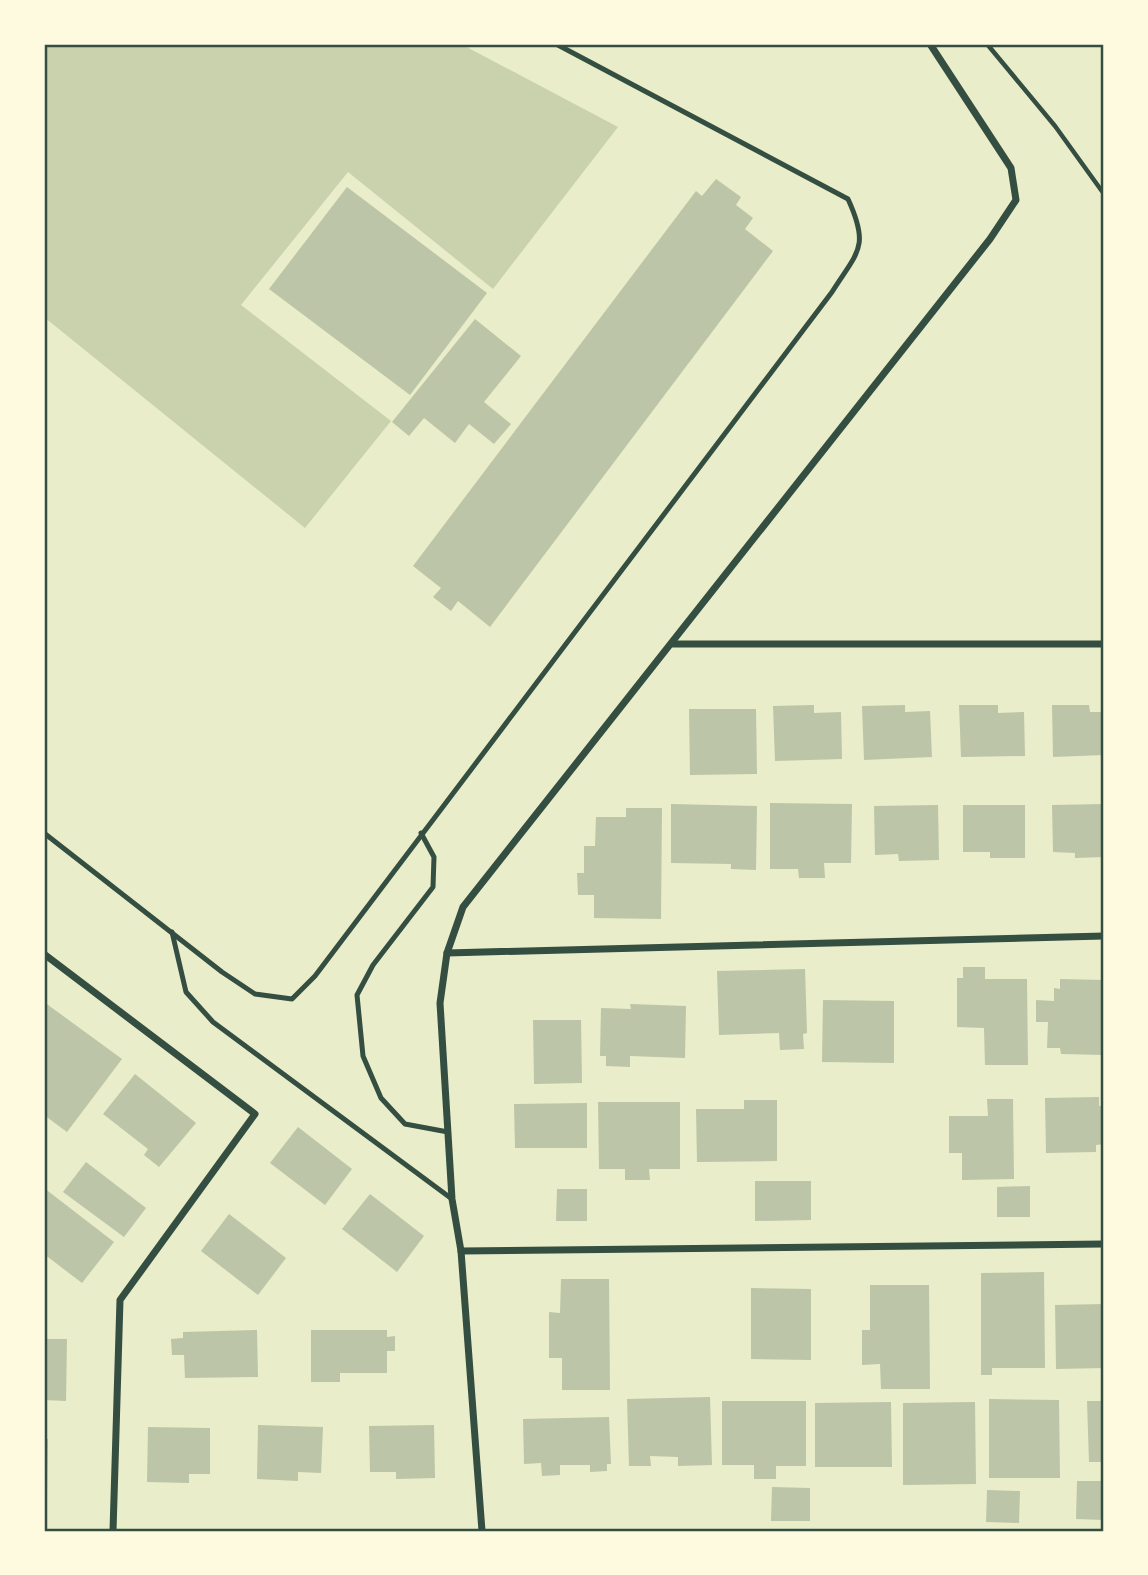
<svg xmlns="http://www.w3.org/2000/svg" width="1148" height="1575" viewBox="0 0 1148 1575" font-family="'Work Sans',sans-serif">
	<rect width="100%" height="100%" fill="#e9edc9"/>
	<path fill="#cad2ad" d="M 44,44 L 461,44 L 618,127 L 493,289 L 348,172 L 241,305 L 391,421 L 305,528 L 44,317 Z"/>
	<g fill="#bcc5a7">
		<path d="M 716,179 L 741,197 L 736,205 L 753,218 L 745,229 L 773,251 L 490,627 L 458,601 L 451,611 L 433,597 L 441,588 L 413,566 L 696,191 L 702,196 Z"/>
		<path d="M 347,187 L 487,293 L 410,395 L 269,289 Z"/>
		<path d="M 475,319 L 521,356 L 484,402 L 511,424 L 494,444 L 469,424 L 455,443 L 424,418 L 409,436 L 392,422 Z"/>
		<path d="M 814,705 L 814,713 L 841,712 L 842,759 L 775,761 L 773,706 Z"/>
		<path d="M 905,705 L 905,712 L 930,711 L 932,757 L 864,760 L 862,706 Z"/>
		<path d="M 959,705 L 998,705 L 998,713 L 1024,712 L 1025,756 L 961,757 Z"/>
		<path d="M 1052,705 L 1089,705 L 1090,712 L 1104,712 L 1104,755 L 1053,757 Z"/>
		<path d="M 689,709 L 756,709 L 757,774 L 690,775 Z"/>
		<path d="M 770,803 L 852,804 L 851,863 L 824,863 L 825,878 L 799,878 L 798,869 L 770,869 Z"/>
		<path d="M 671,804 L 757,806 L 756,870 L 731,869 L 731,864 L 671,863 Z"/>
		<path d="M 1104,804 L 1104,857 L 1075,858 L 1075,853 L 1053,852 L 1052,805 Z"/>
		<path d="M 938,805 L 939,860 L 899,861 L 898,854 L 875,855 L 874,806 Z"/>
		<path d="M 963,805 L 1025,805 L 1025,858 L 990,858 L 990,852 L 963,852 Z"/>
		<path d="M 626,808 L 662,808 L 661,919 L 594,918 L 594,895 L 578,895 L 577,873 L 584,873 L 584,846 L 595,846 L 596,817 L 626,817 Z"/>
		<path d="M 963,967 L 985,967 L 985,979 L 1027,979 L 1028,1065 L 985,1065 L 984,1028 L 957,1027 L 957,978 L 963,978 Z"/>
		<path d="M 805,969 L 807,1033 L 803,1034 L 804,1049 L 780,1050 L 779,1033 L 719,1035 L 717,971 Z"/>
		<path d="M 1060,979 L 1104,980 L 1104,1055 L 1061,1054 L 1060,1048 L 1047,1048 L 1048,1022 L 1036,1022 L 1036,1000 L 1054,1001 L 1054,988 L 1060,989 Z"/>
		<path d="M 823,1000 L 894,1001 L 894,1063 L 822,1062 Z"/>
		<path d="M 44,1002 L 122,1059 L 67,1132 L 44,1115 Z"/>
		<path d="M 630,1004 L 686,1006 L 685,1058 L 630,1056 L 630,1067 L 606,1066 L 606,1056 L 600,1056 L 601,1008 L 631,1009 Z"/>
		<path d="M 533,1020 L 581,1020 L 582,1083 L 534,1084 Z"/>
		<path d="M 135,1074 L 196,1123 L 159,1167 L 144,1155 L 148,1149 L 103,1114 Z"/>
		<path d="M 1099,1097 L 1099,1106 L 1104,1106 L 1104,1144 L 1096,1145 L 1096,1152 L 1046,1153 L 1045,1098 Z"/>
		<path d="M 987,1099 L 1013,1099 L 1014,1179 L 962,1180 L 962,1153 L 949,1153 L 949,1116 L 988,1116 Z"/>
		<path d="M 744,1100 L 777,1100 L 777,1161 L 697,1162 L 696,1109 L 744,1109 Z"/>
		<path d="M 598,1102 L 680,1102 L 680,1169 L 649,1169 L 650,1180 L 625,1180 L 625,1169 L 599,1169 Z"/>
		<path d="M 587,1103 L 587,1148 L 515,1148 L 514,1104 Z"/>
		<path d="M 298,1127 L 352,1169 L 325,1205 L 270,1163 Z"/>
		<path d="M 86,1162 L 146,1208 L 124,1237 L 63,1192 Z"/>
		<path d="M 755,1181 L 811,1181 L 811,1220 L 755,1221 Z"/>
		<path d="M 1030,1186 L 1030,1217 L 997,1217 L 997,1187 Z"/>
		<path d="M 44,1188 L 114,1242 L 82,1283 L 44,1254 Z"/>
		<path d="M 557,1189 L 587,1189 L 587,1221 L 556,1221 Z"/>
		<path d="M 370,1194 L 424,1236 L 397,1272 L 342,1229 Z"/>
		<path d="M 229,1214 L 286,1258 L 258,1295 L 201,1251 Z"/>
		<path d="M 1044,1272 L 1045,1368 L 992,1368 L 992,1375 L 981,1375 L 981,1273 Z"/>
		<path d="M 561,1279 L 609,1279 L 610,1390 L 562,1390 L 562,1358 L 549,1358 L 549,1312 L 560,1313 Z"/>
		<path d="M 870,1285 L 929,1285 L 930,1389 L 881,1389 L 880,1364 L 862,1365 L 862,1330 L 870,1330 Z"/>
		<path d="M 751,1288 L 811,1289 L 811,1360 L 751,1359 Z"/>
		<path d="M 1104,1304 L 1104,1368 L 1056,1369 L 1055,1305 Z"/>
		<path d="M 257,1330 L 258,1377 L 185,1378 L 184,1355 L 172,1355 L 171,1339 L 183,1338 L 183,1332 Z"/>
		<path d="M 311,1330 L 387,1330 L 387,1337 L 395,1336 L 395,1351 L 387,1351 L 387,1373 L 340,1373 L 340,1382 L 311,1382 Z"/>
		<path d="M 44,1339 L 67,1339 L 66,1401 L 44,1400 Z"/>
		<path d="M 710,1397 L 712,1465 L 678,1466 L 678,1457 L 650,1456 L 651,1466 L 629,1466 L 627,1399 Z"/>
		<path d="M 989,1399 L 1059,1400 L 1060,1478 L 989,1478 Z"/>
		<path d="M 722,1401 L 806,1401 L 806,1466 L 776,1466 L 776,1479 L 754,1479 L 754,1465 L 722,1465 Z"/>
		<path d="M 1087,1401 L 1104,1401 L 1104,1462 L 1089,1462 Z"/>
		<path d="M 891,1402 L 892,1467 L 815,1467 L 815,1403 Z"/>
		<path d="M 975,1402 L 976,1484 L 903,1485 L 903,1403 Z"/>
		<path d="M 609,1417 L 611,1464 L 607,1464 L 607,1471 L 590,1472 L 590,1465 L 560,1465 L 560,1475 L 542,1476 L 541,1463 L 524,1464 L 523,1419 Z"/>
		<path d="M 258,1425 L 323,1427 L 321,1473 L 298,1472 L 298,1481 L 257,1479 Z"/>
		<path d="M 434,1425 L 435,1478 L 396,1479 L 396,1472 L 370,1472 L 369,1426 Z"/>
		<path d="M 148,1427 L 210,1428 L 210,1474 L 189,1474 L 189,1483 L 147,1482 Z"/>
		<path d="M 44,1439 L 48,1439 L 47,1497 L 44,1497 Z"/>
		<path d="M 1077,1481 L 1104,1481 L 1104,1520 L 1076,1519 Z"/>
		<path d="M 772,1487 L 810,1488 L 810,1521 L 771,1521 Z"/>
		<path d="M 987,1490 L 1020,1491 L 1019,1523 L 986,1522 Z"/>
	</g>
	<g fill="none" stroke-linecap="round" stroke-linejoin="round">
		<path stroke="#344e41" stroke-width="4.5" d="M 987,44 L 1055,126 L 1104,194"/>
		<g stroke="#344e41" stroke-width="5">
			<path d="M 44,833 L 222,972 L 255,994 L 292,999 L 315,976 L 832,292 C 858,251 870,247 848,199 L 556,44"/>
			<path d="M 421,833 L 434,857 L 433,887 L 373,965 L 357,995 L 363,1056 L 381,1098 L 405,1124 L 448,1132"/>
			<path d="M 172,932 L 186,992 L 213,1022 L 452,1199"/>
		</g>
		<g stroke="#344e41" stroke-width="7">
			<path d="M 673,644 L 1104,644"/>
			<path d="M 447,953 L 1104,936"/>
			<path d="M 44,954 L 255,1114 L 120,1300 L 113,1531"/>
			<path d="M 461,1251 L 1104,1244"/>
			<path d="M 482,1531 L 461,1251 L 452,1199 L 440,1003 L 447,953 L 463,907 L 990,239 L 1016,200 L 1011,168 L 930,44"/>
		</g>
	</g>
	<rect width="1148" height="1575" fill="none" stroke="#fefae0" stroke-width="91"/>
	<rect x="46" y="46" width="1056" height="1484" fill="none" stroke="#344e41" stroke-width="2.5"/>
</svg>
